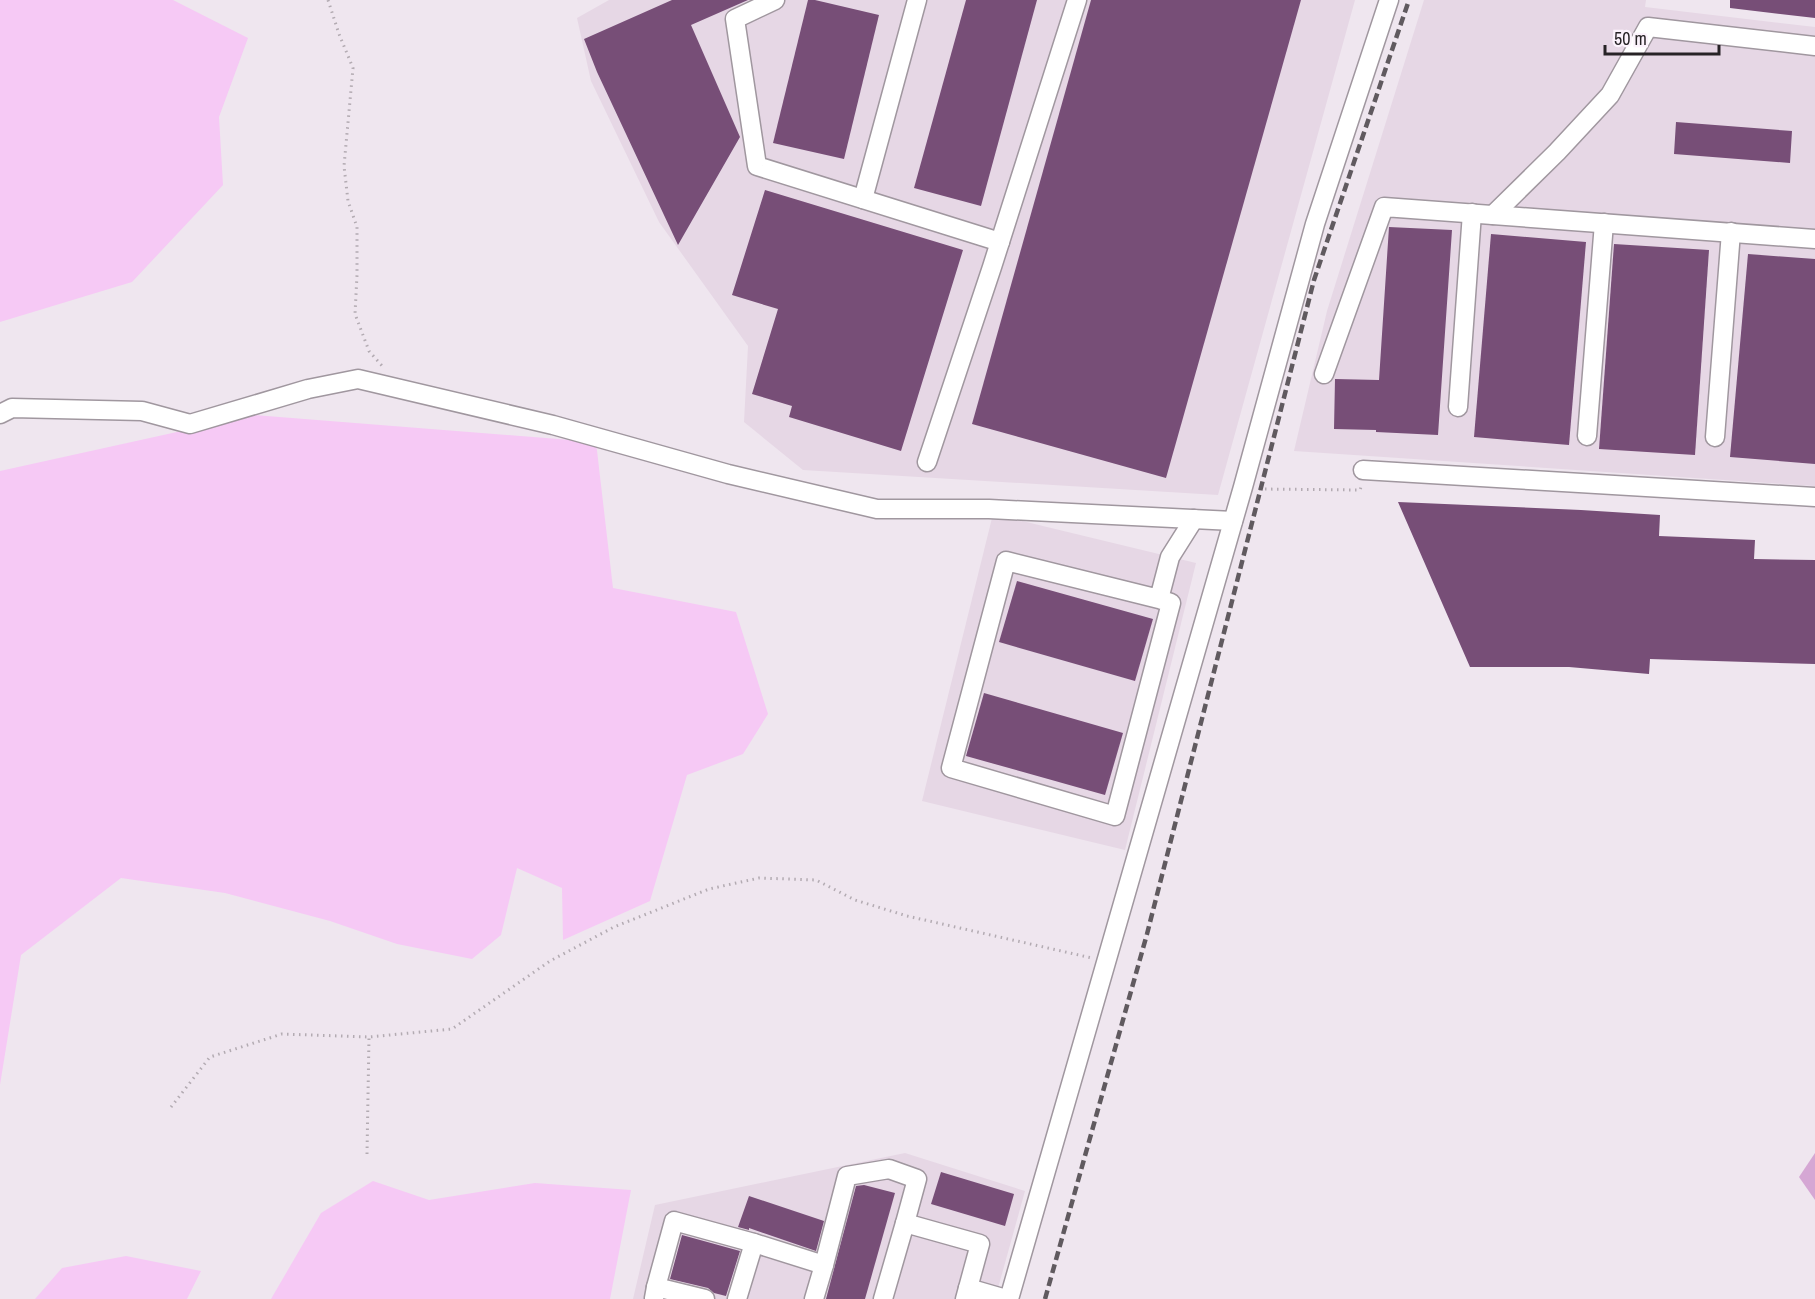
<svg xmlns="http://www.w3.org/2000/svg" width="1815" height="1299" viewBox="0 0 1815 1299" font-family="'Archivo Narrow',sans-serif">
	<rect width="100%" height="100%" fill="#efe6ef"/>
	<g fill="#e6d7e5">
		<path d="M 609,0 L 1355,0 L 1218,495 L 803,470 L 744,422 L 748,346 L 659,222 L 591,81 L 577,18 Z"/>
		<path d="M 1424,0 L 1646,0 L 1645,7 L 1815,27 L 1815,486 L 1294,451 L 1327,311 Z"/>
		<path d="M 993,514 L 1196,563 L 1125,850 L 922,801 Z"/>
		<path d="M 905,1153 L 1025,1191 L 995,1299 L 633,1299 L 655,1205 Z"/>
	</g>
	<g fill="#f6c9f5">
		<path d="M 0,0 L 173,0 L 248,38 L 219,117 L 223,185 L 132,282 L 0,322 Z"/>
		<path d="M 254,415 L 596,442 L 613,588 L 736,612 L 768,714 L 743,754 L 687,775 L 650,901 L 563,940 L 562,888 L 517,868 L 501,935 L 472,959 L 397,944 L 330,921 L 225,893 L 121,878 L 21,955 L 0,1085 L 0,471 Z"/>
		<path d="M 373,1181 L 429,1200 L 535,1183 L 631,1190 L 610,1299 L 271,1299 L 321,1213 Z"/>
		<path d="M 126,1256 L 201,1271 L 187,1299 L 35,1299 L 62,1268 Z"/>
	</g>
	<path fill="#d5a7d4" d="M 1815,1153 L 1815,1200 L 1799,1177 Z"/>
	<g fill="#774e77">
		<path d="M 672,0 L 748,0 L 691,25 L 740,137 L 678,245 L 597,72 L 584,39 Z"/>
		<path d="M 808,0 L 815,0 L 879,15 L 844,159 L 773,143 Z"/>
		<path d="M 966,0 L 1037,0 L 981,206 L 914,188 Z"/>
		<path d="M 1091,0 L 1301,0 L 1166,478 L 972,424 Z"/>
		<path d="M 1730,0 L 1815,0 L 1815,18 L 1730,8 Z"/>
		<path d="M 1676,122 L 1792,131 L 1790,163 L 1674,154 Z"/>
		<path d="M 765,190 L 963,250 L 901,451 L 789,417 L 792,406 L 752,394 L 778,309 L 732,295 Z"/>
		<path d="M 1389,227 L 1452,230 L 1438,435 L 1376,432 L 1376,430 L 1334,429 L 1335,379 L 1379,380 Z"/>
		<path d="M 1491,234 L 1586,242 L 1569,445 L 1474,437 Z"/>
		<path d="M 1614,244 L 1709,250 L 1695,455 L 1599,449 Z"/>
		<path d="M 1748,254 L 1815,259 L 1815,464 L 1730,457 Z"/>
		<path d="M 1398,502 L 1581,510 L 1660,515 L 1659,536 L 1755,540 L 1754,559 L 1815,560 L 1815,664 L 1650,659 L 1649,674 L 1569,667 L 1470,667 Z"/>
		<path d="M 1017,581 L 1153,619 L 1135,681 L 999,642 Z"/>
		<path d="M 984,693 L 1123,733 L 1105,795 L 966,756 Z"/>
		<path d="M 941,1172 L 1014,1194 L 1005,1226 L 931,1204 Z"/>
		<path d="M 864,1185 L 895,1193 L 865,1299 L 826,1299 L 856,1186 Z"/>
		<path d="M 749,1196 L 824,1221 L 816,1251 L 749,1228 L 749,1230 L 738,1227 Z"/>
		<path d="M 682,1235 L 740,1251 L 726,1296 L 714,1293 L 708,1288 L 670,1279 Z"/>
	</g>
	<g fill="none" stroke-linecap="round" stroke-linejoin="round">
		<g stroke="#a0979f" stroke-width="21">
			<g id="minor">
				<path d="M 775,0 L 735,19 L 757,166 L 1000,242"/>
				<path d="M 863,199 L 917,0"/>
				<path d="M 1493,215 L 1557,152 L 1610,95 L 1648,27 L 1815,46"/>
				<path d="M 1324,374 L 1384,207 L 1815,239"/>
				<path d="M 1458,407 L 1472,213"/>
				<path d="M 0,414 L 12,408 L 142,411 L 190,424 L 308,389 L 358,379 L 553,425 L 728,474 L 877,509 L 989,509 L 1233,521"/>
				<path d="M 1587,436 L 1604,223"/>
				<path d="M 1715,437 L 1731,232"/>
				<path d="M 927,462 L 992,267 L 1077,0"/>
				<path d="M 1363,470 L 1815,497"/>
				<path d="M 1159,599 L 1171,603 L 1115,816 L 951,768 L 1006,561 L 1159,599 L 1170,557 L 1194,519"/>
				<path d="M 824,1265 L 847,1176 L 889,1169 L 917,1179 L 905,1223"/>
				<path d="M 656,1287 L 674,1221 L 754,1243"/>
				<path d="M 968,1288 L 1006,1299"/>
				<path d="M 654,1298 L 656,1287 L 705,1299"/>
				<path d="M 737,1299 L 754,1243 L 824,1265 L 814,1299"/>
				<path d="M 883,1299 L 905,1223 L 980,1244 L 965,1299"/>
				<path d="M 1009,1299 L 1243,487 L 1315,224 L 1389,0"/>
			</g>
		</g>
		<g stroke="#b3abb2" stroke-width="3" stroke-dasharray="1.5 4.5" stroke-linecap="butt">
			<path d="M 328,0 L 339,34 L 353,68 L 344,166 L 348,201 L 357,227 L 357,275 L 355,314 L 369,351 L 384,368"/>
			<path d="M 1259,489 L 1360,490 L 1361,487"/>
			<path d="M 171,1107 L 210,1057 L 282,1034 L 369,1037 L 452,1029 L 550,961 L 614,927 L 709,889 L 759,878 L 816,880 L 855,900 L 907,916 L 1092,958"/>
			<path d="M 367,1154 L 369,1037"/>
		</g>
		<use href="#minor" stroke="#fff" stroke-width="18"/>
		<path stroke="#605a5f" stroke-width="4.5" stroke-dasharray="9 4.5" stroke-linecap="butt" d="M 1045,1299 L 1147,934 L 1314,280 L 1409,0"/>
	</g>
	<path d="M1605 45v9h114v-9" fill="none" stroke="#272326" stroke-width="3"/>
	<text x="1614" y="45" font-size="18" fill="#272326" stroke="#fcf3fc" stroke-width="4.5" paint-order="stroke">50 m</text>
</svg>
